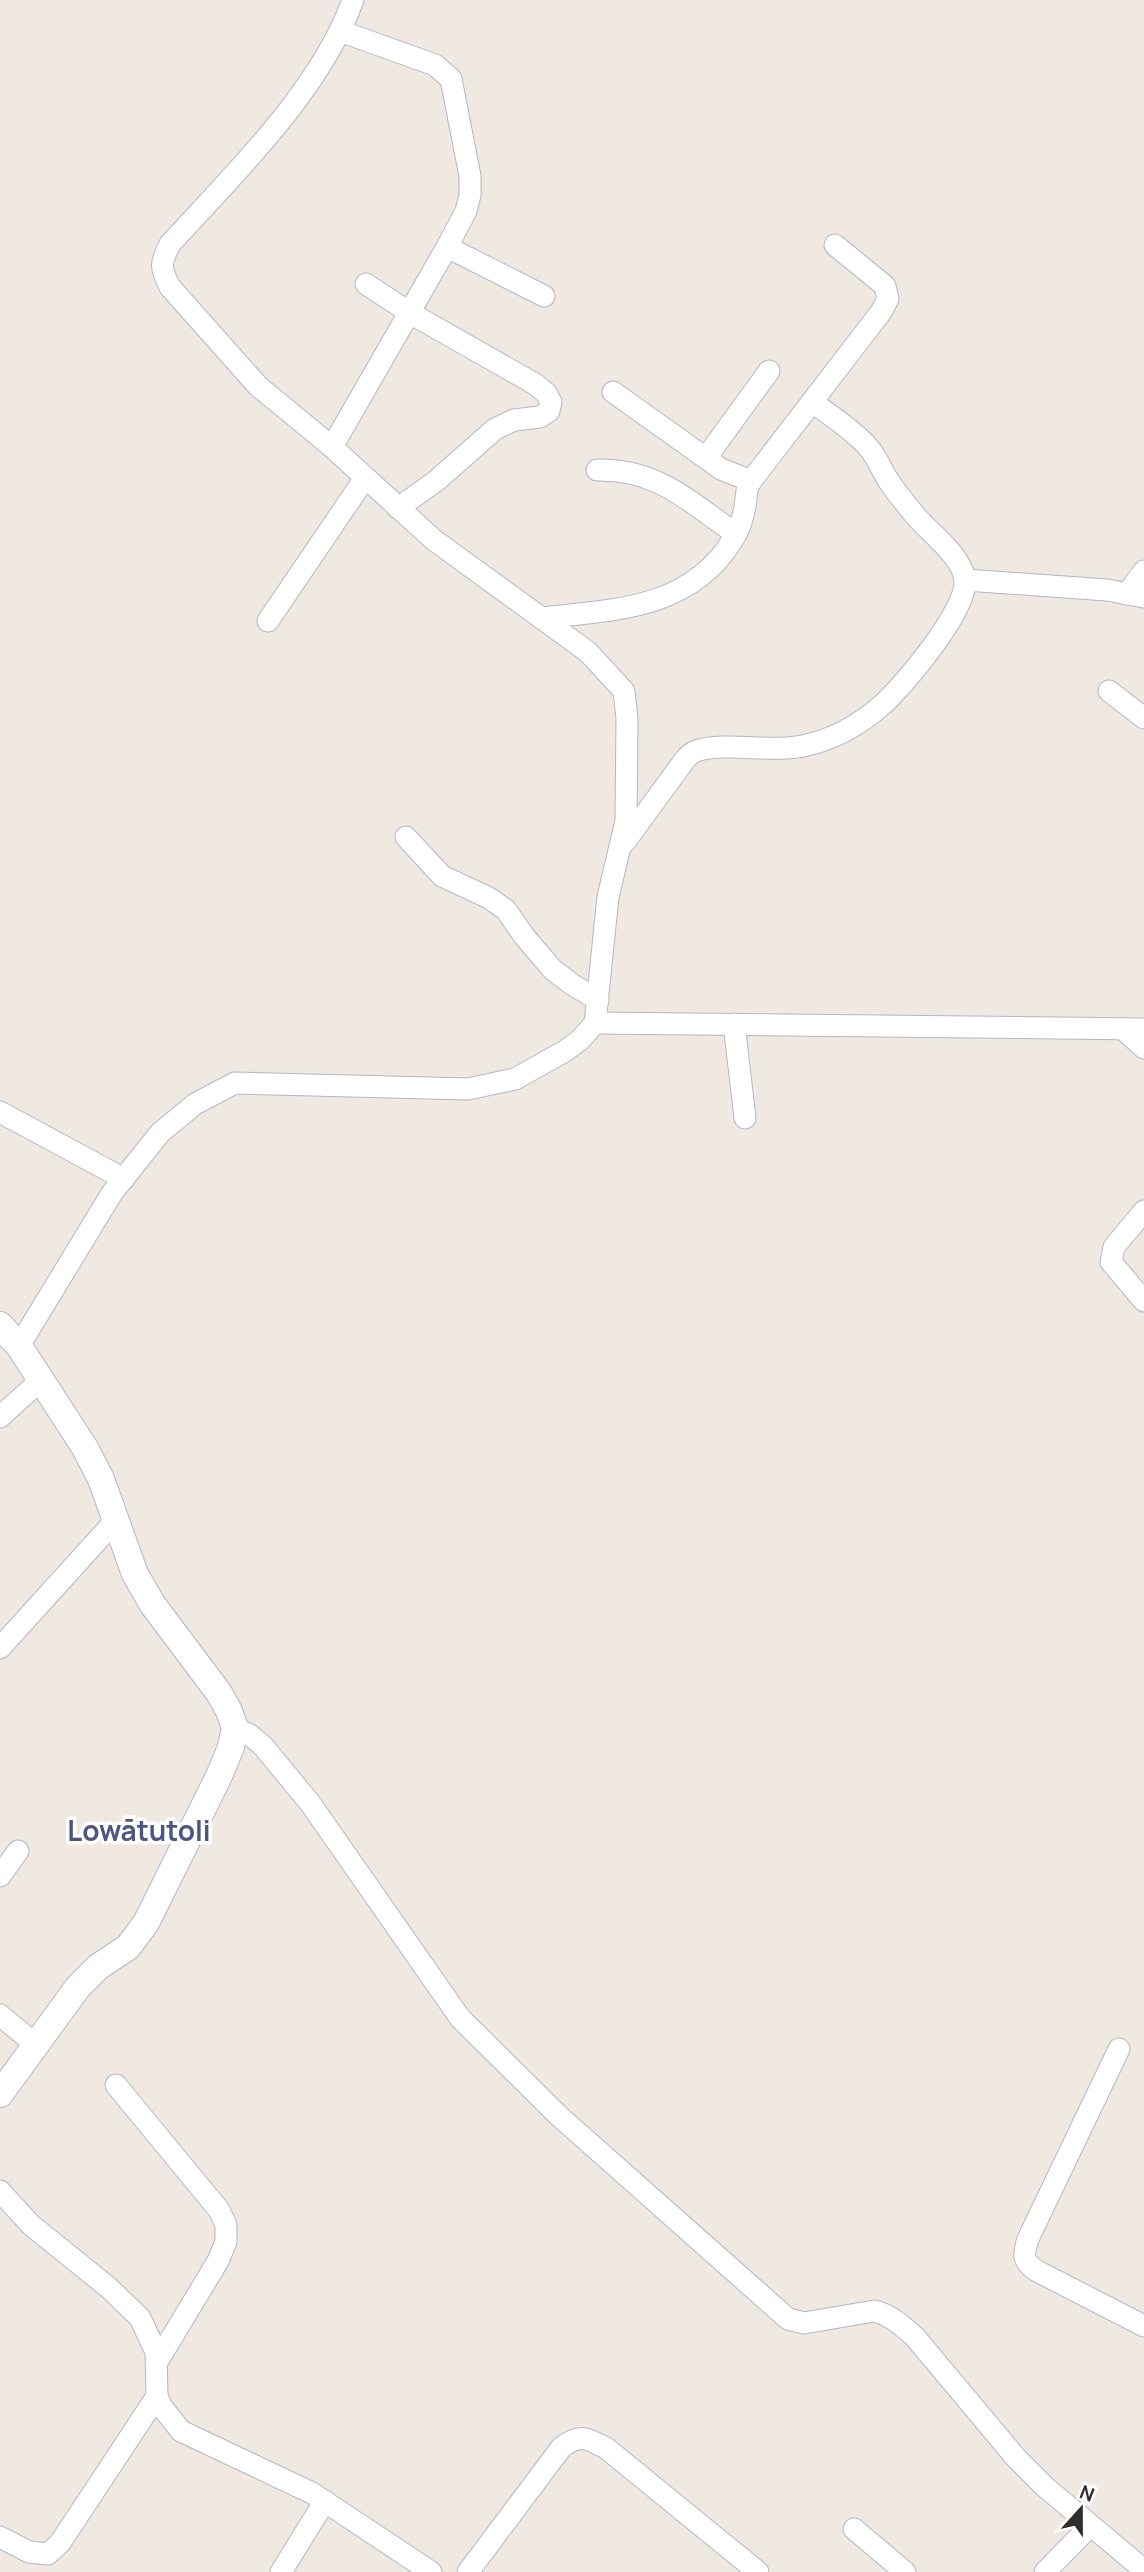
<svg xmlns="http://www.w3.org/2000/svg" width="1144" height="2572" viewBox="0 0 1144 2572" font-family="Manrope,sans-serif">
	<rect width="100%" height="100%" fill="#efe9e1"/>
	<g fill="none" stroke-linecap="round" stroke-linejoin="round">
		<g stroke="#b4b7c1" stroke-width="23">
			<g id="minor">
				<path d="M 340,31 L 435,65 L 451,79 L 470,176 L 470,195 L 466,211 L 447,247"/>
				<path d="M 366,284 L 410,313 L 535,384 L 546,393 L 551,402 L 549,411 L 540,417 L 514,420 L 495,429 L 436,481 L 398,508"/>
				<path d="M 613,392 L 721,469 L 751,481"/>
				<path d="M 332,447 L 447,247 L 544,296"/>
				<path d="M 706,458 L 769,371"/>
				<path d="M 597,470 C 658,469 688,501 736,534"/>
				<path d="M 965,580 L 1107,590 L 1144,597"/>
				<path d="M 1127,594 L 1144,571"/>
				<path d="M 541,618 C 612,610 689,610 732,541 C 739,531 743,518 745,506 C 747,496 745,490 751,481 L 881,312 L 888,299 L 885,286 L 835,245"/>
				<path d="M 268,621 L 365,478"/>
				<path d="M 1109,691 L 1144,718"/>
				<path d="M 406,837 L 442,876 L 489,898 L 506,910 L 524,936 L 553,970 L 573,985 L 598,1000"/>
				<path d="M 624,843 L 684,761 C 687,757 691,753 696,751 C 728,741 772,754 807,745 C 834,739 860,724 881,706 C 904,686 968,609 965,580 C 962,555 928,532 914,514 C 905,503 895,491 888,480 C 877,462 875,451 858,437 C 844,424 827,413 812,402"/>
				<path d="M 595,1023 L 1144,1029"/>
				<path d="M 734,1024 L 745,1118"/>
				<path d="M 1123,1029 L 1144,1048"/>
				<path d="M 0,1112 L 124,1179"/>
				<path d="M 1144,1211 L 1114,1247 L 1111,1262 L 1144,1301"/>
				<path d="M 19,1346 L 112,1193 L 160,1133 L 195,1104 L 235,1083 L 468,1089 L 515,1079 L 565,1051 L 580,1040 L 595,1023 L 608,897 L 626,821 L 627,719 L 624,691 L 588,652 L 434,540 L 332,447 L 258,386 L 170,287 C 160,268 160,263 170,244 C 235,173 320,91 353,0"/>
				<path d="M 0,1417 L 41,1380"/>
				<path d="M 0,1648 L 115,1521"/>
				<path d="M 235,1728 L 250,1735 L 263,1746 L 310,1803 L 460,2018 L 559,2116 L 788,2319 L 804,2323 L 874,2311 C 891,2315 901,2325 914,2336 L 1017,2459 L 1044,2486 L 1144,2570"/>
				<path d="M 0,1876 L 18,1851"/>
				<path d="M 0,2015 L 36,2045"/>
				<path d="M 1119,2049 L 1028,2239 C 1023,2255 1022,2261 1037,2271 L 1144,2326"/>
				<path d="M 116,2085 L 219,2210 L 226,2225 L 226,2242 L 218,2261 L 157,2362"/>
				<path d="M 0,2191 L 31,2225 L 109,2288 L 140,2318 L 156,2352 L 157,2396 L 161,2406 L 181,2431 L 312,2493 L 431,2572"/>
				<path d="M 854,2529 L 905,2572"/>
				<path d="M 0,2537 L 29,2552 L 48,2554 L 60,2543 L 157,2396"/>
				<path d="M 281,2572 L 325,2501"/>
				<path d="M 468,2572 L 561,2448 C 580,2433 586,2438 606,2448 L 758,2572"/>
				<path d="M 1045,2572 L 1090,2526"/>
			</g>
		</g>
		<g stroke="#b4b7c1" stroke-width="28">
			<path id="tertiary" d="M 0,1325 L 19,1346 L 85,1448 L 101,1479 L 135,1574 L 153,1605 L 219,1693 L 229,1711 L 235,1728 L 231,1747 L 219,1776 L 146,1923 L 128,1947 L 98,1967 L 78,1987 L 0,2094"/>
		</g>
		<use href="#minor" stroke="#fff" stroke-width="21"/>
		<use href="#tertiary" stroke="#fff" stroke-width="26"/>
	</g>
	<g text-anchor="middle" stroke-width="7" stroke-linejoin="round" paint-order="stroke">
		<g font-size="28" font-weight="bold" fill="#4d5680" stroke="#fff">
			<text x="139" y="1841">Lowātutoli</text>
		</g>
	</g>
	<g transform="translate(1081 2509) rotate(21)" stroke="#ffffff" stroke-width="5" paint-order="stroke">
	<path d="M0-5L12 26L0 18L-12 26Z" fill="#2e2e2e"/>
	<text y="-10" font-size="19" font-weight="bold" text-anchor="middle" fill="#2e2e2e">N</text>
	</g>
</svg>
